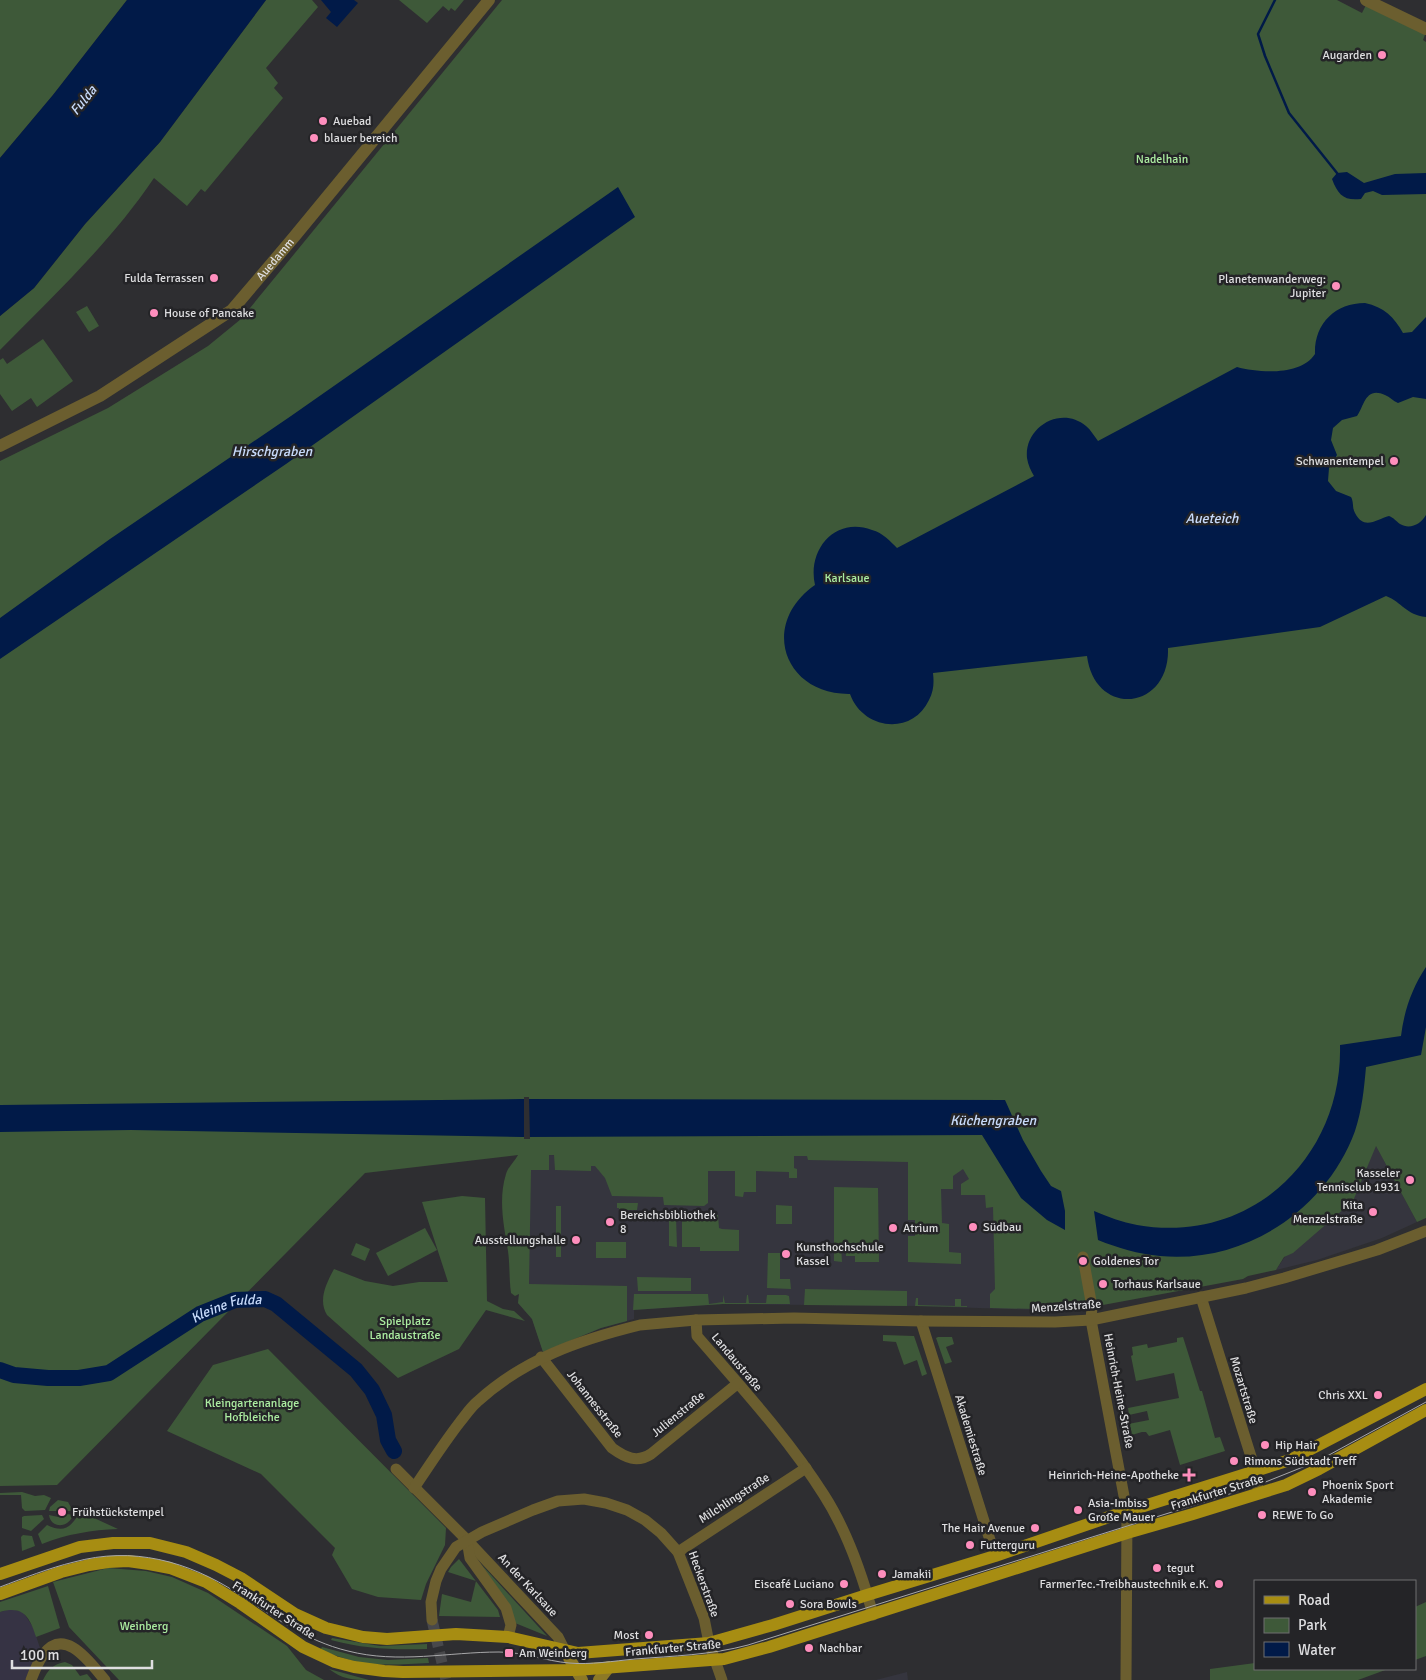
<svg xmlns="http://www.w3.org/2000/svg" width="1426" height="1680" viewBox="0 0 1426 1680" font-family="Signika,sans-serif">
	<rect width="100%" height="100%" fill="#2e2e31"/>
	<g fill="#35353e">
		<path d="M 1374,1142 L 1417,1222 L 1382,1238 L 1317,1260 L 1276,1270 L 1286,1255 Z"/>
		<path d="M 519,1155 L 808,1156 L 968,1160 L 989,1192 L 1044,1310 L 915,1306 L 723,1304 L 634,1310 L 634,1319 L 601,1328 L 543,1352 L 532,1319 L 518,1303 L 519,1293 L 510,1168 Z"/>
		<path d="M 907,1672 L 908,1680 L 876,1680 Z"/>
	</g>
	<path fill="#363344" d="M 11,1609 L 23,1612 L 33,1627 L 40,1648 L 25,1680 L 0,1680 L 0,1612 Z"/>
	<g fill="#3e5939">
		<path d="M 0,0 L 127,0 L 53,95 L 0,158 Z"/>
		<path d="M 266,0 L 312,0 L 318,7 L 266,68 L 278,83 L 274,88 L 283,98 L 205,192 L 201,189 L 187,206 L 154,178 C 111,242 54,295 0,350 L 0,316 L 34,288 L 85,224 L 160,142 Z"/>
		<path d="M 399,0 L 464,0 L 455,11 L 451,8 L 449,11 L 443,6 L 427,23 Z"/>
		<path d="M 502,0 L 1337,0 L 1362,13 L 1366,5 L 1426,32 L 1423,40 L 1426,42 L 1426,1218 L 1417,1222 L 1376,1146 L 1353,1201 L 1293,1253 L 1284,1257 L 1276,1270 L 1248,1276 L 1243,1279 L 1076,1310 L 990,1308 L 990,1294 L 995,1289 L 993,1207 L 986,1208 L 985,1195 L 961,1195 L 961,1184 L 969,1179 L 963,1169 L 953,1176 L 953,1189 L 941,1189 L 942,1223 L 949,1224 L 949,1252 L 961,1253 L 961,1264 L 908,1262 L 908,1236 L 915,1236 L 915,1220 L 908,1220 L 908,1162 L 808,1160 L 807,1156 L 794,1156 L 794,1168 L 797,1169 L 797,1178 L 789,1178 L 789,1172 L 756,1171 L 756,1192 L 744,1192 L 743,1197 L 735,1196 L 735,1171 L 708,1171 L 708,1203 L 704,1206 L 664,1205 L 663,1197 L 612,1196 L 605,1178 L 595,1166 L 591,1166 L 591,1171 L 555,1170 L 554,1155 L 549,1155 L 549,1170 L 531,1170 L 529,1284 L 627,1286 L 627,1321 L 601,1328 L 543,1352 L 532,1319 L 518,1303 L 519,1294 L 515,1296 L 511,1293 C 509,1279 510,1265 508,1251 C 504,1226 498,1200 506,1174 C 508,1167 515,1161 518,1155 L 365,1173 L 57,1485 L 0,1486 L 0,461 L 108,408 L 208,346 L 241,319 Z"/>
		<path d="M 87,306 L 99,326 L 89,332 L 76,312 Z"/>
		<path d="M 43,339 L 73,381 L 37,407 L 31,398 L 12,411 L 0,394 L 0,360 L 3,358 L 7,364 Z"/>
		<path d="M 834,1187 L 878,1188 L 879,1262 L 855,1262 L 855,1256 L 846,1256 L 845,1245 L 841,1245 L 842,1262 L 834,1261 Z"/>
		<path d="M 462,1196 L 485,1198 L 487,1301 L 503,1309 L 514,1311 L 525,1321 L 486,1310 L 459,1349 L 398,1378 L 327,1315 C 318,1300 326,1284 334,1269 L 365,1281 L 393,1286 L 419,1282 L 448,1282 L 422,1202 Z"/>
		<path d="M 617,1203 L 638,1203 L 637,1210 L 619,1210 L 619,1208 L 617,1208 Z"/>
		<path d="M 776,1205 L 792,1206 L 792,1224 L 776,1224 Z"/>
		<rect x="556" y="1206" width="5" height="51"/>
		<path d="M 685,1213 L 718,1215 L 719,1228 L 722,1229 L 739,1230 L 739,1251 L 700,1251 L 700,1247 L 682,1247 L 682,1217 Z"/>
		<path d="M 669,1217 L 676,1217 L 677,1247 L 669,1246 Z"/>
		<path d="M 425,1228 L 437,1250 L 388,1276 L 376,1253 Z"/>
		<rect x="596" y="1242" width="30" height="16"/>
		<path d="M 356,1243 L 370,1249 L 365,1261 L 351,1255 Z"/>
		<path d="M 768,1253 L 780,1253 L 780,1279 L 790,1279 L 791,1289 L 767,1288 Z"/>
		<path d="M 637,1277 L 691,1278 L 691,1291 L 638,1291 Z"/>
		<path d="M 805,1289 L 907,1291 L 907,1306 L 804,1305 Z"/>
		<path d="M 634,1294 L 708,1294 L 709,1304 L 723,1302 L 723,1295 L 725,1303 L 746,1303 L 747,1295 L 748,1295 L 749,1303 L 766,1303 L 767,1295 L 786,1295 L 789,1296 L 790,1304 L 723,1304 L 633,1310 Z"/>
		<path d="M 916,1298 L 918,1298 L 918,1305 L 955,1306 L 955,1299 L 961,1299 L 961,1306 L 967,1306 L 967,1307 L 915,1306 Z"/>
		<path d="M 883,1335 L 914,1336 L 927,1374 L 922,1376 L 917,1360 L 904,1365 L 896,1342 L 883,1341 Z"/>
		<path d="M 938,1337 L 952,1337 L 954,1344 L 946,1347 L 952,1362 L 945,1364 L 936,1338 Z"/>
		<path d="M 1183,1337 L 1200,1391 L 1202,1391 L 1215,1438 L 1220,1437 L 1225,1451 L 1180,1465 L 1170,1430 L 1149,1436 L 1146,1432 L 1142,1432 L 1125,1437 L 1123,1425 L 1149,1420 L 1147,1411 L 1129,1415 L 1128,1408 L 1179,1398 L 1174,1373 L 1136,1381 L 1131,1356 L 1133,1355 L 1132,1347 L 1147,1344 L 1148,1348 L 1177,1342 L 1177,1338 Z"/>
		<path d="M 268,1349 L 446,1528 L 445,1545 L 426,1584 L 421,1600 L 378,1597 L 352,1589 L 332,1555 L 335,1548 L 261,1474 L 167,1431 L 213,1365 Z"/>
		<path d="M 22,1492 L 35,1496 L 44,1495 L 51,1498 L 45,1510 L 25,1511 L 22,1508 L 21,1495 L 0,1495 L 0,1493 Z"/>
		<path d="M 58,1500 L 68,1502 L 73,1511 L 67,1511 L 62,1507 L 57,1511 L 49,1511 L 50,1507 Z"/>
		<path d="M 67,1514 L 73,1515 C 69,1528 51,1529 49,1515 L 63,1518 Z"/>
		<path d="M 79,1514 L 94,1518 L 118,1529 C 92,1530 67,1534 42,1544 L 38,1534 L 47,1525 C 64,1533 70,1528 79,1514 Z"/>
		<path d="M 42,1515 L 44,1519 L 31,1531 L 22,1528 L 22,1517 L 24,1516 Z"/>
		<path d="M 23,1535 L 32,1536 L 35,1546 L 22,1551 L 21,1537 Z"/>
		<path d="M 459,1559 L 498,1610 L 500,1617 L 439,1616 L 442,1594 L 471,1602 L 476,1581 L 448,1572 L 451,1567 Z"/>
		<path d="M 481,1564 L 547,1636 L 515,1623 L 506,1600 Z"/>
		<path d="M 108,1568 L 146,1571 L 172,1577 L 208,1593 L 287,1646 L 306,1670 L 324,1680 L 119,1680 L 69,1627 L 53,1582 Z"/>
		<path d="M 48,1586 L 60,1628 L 36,1637 C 30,1617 23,1605 0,1612 L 0,1602 Z"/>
		<path d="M 1426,1602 L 1426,1656 L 1415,1660 L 1415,1607 Z"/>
		<path d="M 332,1638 L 380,1646 L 427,1644 L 427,1649 C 392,1650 365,1649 331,1640 Z"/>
		<path d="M 322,1647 L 359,1657 L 388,1660 L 428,1658 L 429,1663 C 407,1664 384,1666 362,1663 C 348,1660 334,1655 320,1650 Z"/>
		<path d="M 65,1662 L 72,1665 L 80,1676 L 87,1674 L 92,1680 L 43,1680 C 48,1670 53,1664 65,1662 Z"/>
		<path d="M 1255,1663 L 1255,1669 L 1388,1669 L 1358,1680 L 1210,1680 L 1210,1669 Z"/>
		<path d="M 329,1669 L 369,1680 C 352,1680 342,1679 329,1669 Z"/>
	</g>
	<g fill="#011a48">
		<path d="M 127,0 L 266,0 L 160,142 L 85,224 L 34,288 L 0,316 L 0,158 L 53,95 Z"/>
		<path d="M 321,0 L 354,0 L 358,3 L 337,27 L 326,18 L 331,12 Z"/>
		<path d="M 1347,172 L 1364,183 L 1395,174 L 1426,173 L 1426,194 L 1382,195 L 1373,191 L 1365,193 L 1361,199 C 1344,201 1338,195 1332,179 L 1337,173 Z"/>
		<path d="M 618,187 L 635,217 L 286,464 L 0,659 L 0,618 L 110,539 L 291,416 Z"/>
		<path d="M 1365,303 C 1384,307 1394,317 1403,333 L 1412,332 L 1426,317 L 1426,399 L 1413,397 L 1398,403 C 1393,401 1390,397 1385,395 C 1365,386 1364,407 1357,416 L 1342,420 L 1333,428 L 1331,440 L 1337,455 L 1329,468 L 1328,481 L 1336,491 L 1351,497 C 1354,502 1352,508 1355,513 C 1364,531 1377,519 1389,516 C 1394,518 1396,521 1400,524 C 1410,530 1421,524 1426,515 L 1426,617 C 1406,615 1402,602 1386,596 L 1320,627 L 1168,648 C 1170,711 1095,718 1087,656 L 933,673 C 934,682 934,691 929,700 C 912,736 863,730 850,694 C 784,695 759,624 815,585 C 807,550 835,516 872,530 C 883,533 890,541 897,548 L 1034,476 C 1031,471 1028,465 1027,458 C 1024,427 1061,405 1086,426 C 1091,430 1094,436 1098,441 L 1237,367 C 1259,373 1301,376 1315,354 C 1314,324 1335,303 1365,303 Z"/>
		<path d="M 1426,967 L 1426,1027 L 1421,1055 L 1366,1067 C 1364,1089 1362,1110 1355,1131 C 1326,1210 1245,1264 1160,1256 C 1138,1254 1118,1248 1098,1240 L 1094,1211 C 1108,1217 1122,1222 1137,1225 C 1251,1245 1343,1157 1340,1045 L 1401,1036 C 1404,1011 1412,988 1426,967 Z"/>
		<path d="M 522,1099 L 1005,1100 L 1023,1140 L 1041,1171 L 1051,1186 L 1061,1191 L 1065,1211 L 1065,1230 L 1047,1220 L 1021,1198 L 982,1135 L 523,1137 L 131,1130 L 0,1132 L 0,1105 Z"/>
	</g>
	<path fill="#2e2e31" d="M 524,1097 L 529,1097 L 530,1139 L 524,1139 Z"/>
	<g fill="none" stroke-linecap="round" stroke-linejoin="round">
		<path stroke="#011a48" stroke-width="2.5" d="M 1275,0 L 1258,34 L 1265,56 L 1289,113 L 1337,173"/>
		<path stroke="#011a48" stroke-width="16" id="s1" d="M 0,1370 L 14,1375 L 48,1378 L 79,1378 L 109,1373 L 200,1314 L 235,1300 L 265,1299 L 276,1304 L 356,1370 L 372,1390 L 384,1415 L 388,1440 L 394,1451"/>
		<path stroke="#48484b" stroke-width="11" stroke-dasharray="11 5.5" stroke-linecap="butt" d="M 432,1620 L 446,1680"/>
		<g stroke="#6b5e2f" stroke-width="11">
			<path d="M 1083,1257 L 1092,1307 L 1091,1320 L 1127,1512 L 1126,1680"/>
			<path d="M 1201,1297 L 1253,1463 L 1259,1493"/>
			<path d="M 696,1320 L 697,1336 C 741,1387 788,1438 824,1495 C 847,1531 862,1574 873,1615"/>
			<path d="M 921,1321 L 995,1556"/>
			<path d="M 541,1357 L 612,1448 C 626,1458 637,1463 651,1454 L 737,1384"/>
			<path d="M 396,1469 L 467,1540 L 558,1637 L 565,1651"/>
			<path d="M 414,1488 C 429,1466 443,1444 460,1422 C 465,1416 470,1408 477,1402 C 524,1359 579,1340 640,1325 L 696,1320 L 794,1318 L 921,1321 L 1055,1322 L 1091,1320 L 1246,1288 L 1284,1278 L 1377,1250 L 1426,1231"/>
			<path d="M 467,1540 L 470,1558 L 506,1608 L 511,1625 L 508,1637"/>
			<path d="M 678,1552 L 806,1468"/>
			<path d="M 432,1620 L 431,1602 L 436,1581 L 441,1569 L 456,1547 L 482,1532 L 533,1510 L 558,1501 L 584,1499 L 606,1503 L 627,1510 L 645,1520 L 661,1533 L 678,1552 L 704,1618 L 709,1643 L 722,1680"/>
			<path d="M 31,1680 C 34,1672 38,1662 43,1655 C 65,1625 91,1664 105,1680"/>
		</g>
		<g stroke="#6b5e2f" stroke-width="12">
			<path d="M 1366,0 L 1426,29"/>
			<path id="s2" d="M 0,446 L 100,396 L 232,310 L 294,237 L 489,0"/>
		</g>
		<g stroke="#8d7926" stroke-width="12">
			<path d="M 565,1651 L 582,1680"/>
			<path d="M 599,1680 L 609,1667"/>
		</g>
		<g stroke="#a78d12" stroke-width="12">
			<path d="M 0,1574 L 80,1547 L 113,1543 L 150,1543 L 186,1552 L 216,1565 L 241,1578 L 295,1614 L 326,1628 L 363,1637 L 387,1639 L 456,1634 L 508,1637 L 578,1653 L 709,1643 L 773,1625 L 867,1595 L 995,1556 L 1109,1517 L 1290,1460 L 1426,1389"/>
			<path d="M 0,1594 L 61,1572 L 89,1565 L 108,1562 L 128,1561 L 149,1564 L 170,1568 L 206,1582 L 240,1603 L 303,1647 L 335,1662 L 354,1667 L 384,1671 L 403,1672 L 576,1670 L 724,1659 L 769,1647 L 1127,1533 L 1193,1514 L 1286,1485 L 1319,1469 L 1426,1410"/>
		</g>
		<path stroke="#a8a8aa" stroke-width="1" d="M 0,1587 C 24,1578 49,1568 74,1562 C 132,1546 188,1561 237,1593 C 273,1616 306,1641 348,1651 C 398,1664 449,1652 499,1652 C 523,1652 546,1661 569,1663 C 590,1665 614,1661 635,1659 C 673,1656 711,1655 748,1645 L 1258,1485 L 1318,1461 L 1426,1402"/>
	</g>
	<g fill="#fe8ebd" stroke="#242427" stroke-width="2">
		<circle cx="1382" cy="55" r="5"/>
		<circle cx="323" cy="121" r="5"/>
		<circle cx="314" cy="138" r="5"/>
		<circle cx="214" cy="278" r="5"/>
		<circle cx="1336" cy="286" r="5"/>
		<circle cx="154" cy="313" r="5"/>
		<circle cx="1394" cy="461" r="5"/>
		<circle cx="1410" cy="1180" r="5"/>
		<circle cx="1373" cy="1212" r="5"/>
		<circle cx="610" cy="1222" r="5"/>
		<circle cx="973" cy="1227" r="5"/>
		<circle cx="893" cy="1228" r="5"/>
		<circle cx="576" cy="1240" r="5"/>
		<circle cx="786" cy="1254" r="5"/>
		<circle cx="1083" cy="1261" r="5"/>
		<circle cx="1103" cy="1284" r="5"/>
		<circle cx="1378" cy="1395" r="5"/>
		<circle cx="1265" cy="1445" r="5"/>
		<circle cx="1234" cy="1461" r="5"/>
		<path d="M1186.5 1467.5h5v5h5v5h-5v5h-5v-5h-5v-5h5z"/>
		<circle cx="1312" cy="1492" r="5"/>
		<circle cx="1078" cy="1510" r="5"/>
		<circle cx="62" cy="1512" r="5"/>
		<circle cx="1262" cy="1515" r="5"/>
		<circle cx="1035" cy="1528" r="5"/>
		<circle cx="970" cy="1545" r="5"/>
		<circle cx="1157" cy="1568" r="5"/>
		<circle cx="882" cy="1574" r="5"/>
		<circle cx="844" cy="1584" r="5"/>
		<circle cx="1219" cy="1584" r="5"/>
		<circle cx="790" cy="1604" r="5"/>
		<circle cx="649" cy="1635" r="5"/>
		<circle cx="809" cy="1648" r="5"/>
		<rect x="504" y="1648" width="10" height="10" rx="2.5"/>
	</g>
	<g text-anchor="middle" stroke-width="5" stroke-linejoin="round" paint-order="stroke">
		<g font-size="12" fill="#dedee0" stroke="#242427" text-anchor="start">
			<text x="1372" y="59" text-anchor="end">Augarden</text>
			<text x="333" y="125">Auebad</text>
			<text x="324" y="142">blauer bereich</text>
			<text x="204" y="282" text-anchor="end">Fulda Terrassen</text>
			<text x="1326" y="283" text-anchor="end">Planetenwanderweg:<tspan x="1326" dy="14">Jupiter</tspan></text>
			<text x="164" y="317">House of Pancake</text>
			<text x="1384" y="465" text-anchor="end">Schwanentempel</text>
			<text x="1400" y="1177" text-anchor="end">Kasseler<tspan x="1400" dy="14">Tennisclub 1931</tspan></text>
			<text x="1363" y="1209" text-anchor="end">Kita<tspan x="1363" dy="14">Menzelstraße</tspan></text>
			<text x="620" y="1219">Bereichsbibliothek<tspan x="620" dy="14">8</tspan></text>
			<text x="983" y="1231">Südbau</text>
			<text x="903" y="1232">Atrium</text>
			<text x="566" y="1244" text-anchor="end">Ausstellungshalle</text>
			<text x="796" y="1251">Kunsthochschule<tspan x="796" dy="14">Kassel</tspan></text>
			<text x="1093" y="1265">Goldenes Tor</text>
			<text x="1113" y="1288">Torhaus Karlsaue</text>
			<text x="1368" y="1399" text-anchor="end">Chris XXL</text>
			<text x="1275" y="1449">Hip Hair</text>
			<text x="1244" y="1465">Rimons Südstadt Treff</text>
			<text x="1179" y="1479" text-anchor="end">Heinrich-Heine-Apotheke</text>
			<text x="1322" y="1489">Phoenix Sport<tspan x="1322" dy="14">Akademie</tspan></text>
			<text x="1088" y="1507">Asia-Imbiss<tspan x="1088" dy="14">Große Mauer</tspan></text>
			<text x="72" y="1516">Frühstückstempel</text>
			<text x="1272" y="1519">REWE To Go</text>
			<text x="1025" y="1532" text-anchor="end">The Hair Avenue</text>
			<text x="980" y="1549">Futterguru</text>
			<text x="1167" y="1572">tegut</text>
			<text x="892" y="1578">Jamakii</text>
			<text x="834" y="1588" text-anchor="end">Eiscafé Luciano</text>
			<text x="1209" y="1588" text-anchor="end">FarmerTec.-Treibhaustechnik e.K.</text>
			<text x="800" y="1608">Sora Bowls</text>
			<text x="639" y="1639" text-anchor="end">Most</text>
			<text x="819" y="1652">Nachbar</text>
			<text x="519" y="1657">Am Weinberg</text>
		</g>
		<g font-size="12" fill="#aceda1" stroke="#242427">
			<text x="1162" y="163">Nadelhain</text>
			<text x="847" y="582">Karlsaue</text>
			<text x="405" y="1325">Spielplatz<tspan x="405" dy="14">Landaustraße</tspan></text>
			<text x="252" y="1407">Kleingartenanlage<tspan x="252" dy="14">Hofbleiche</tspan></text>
			<text x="144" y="1630">Weinberg</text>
		</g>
		<g font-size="12" fill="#dedee0" stroke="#242427">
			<text dy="4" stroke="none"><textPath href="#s2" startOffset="336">Auedamm</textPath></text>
			<text transform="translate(1066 1306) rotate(-4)" y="4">Menzelstraße</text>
			<text transform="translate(737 1362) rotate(50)" y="4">Landaustraße</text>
			<text transform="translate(1244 1390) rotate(73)" y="4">Mozartstraße</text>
			<text transform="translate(1119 1391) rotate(79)" y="4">Heinrich-Heine-Straße</text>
			<text transform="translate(595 1404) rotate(52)" y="4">Johannesstraße</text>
			<text transform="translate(678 1414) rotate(-39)" y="4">Julienstraße</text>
			<text transform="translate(971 1435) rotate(73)" y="4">Akademiestraße</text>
			<text transform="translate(1217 1492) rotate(-17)" y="4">Frankfurter Straße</text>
			<text transform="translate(734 1498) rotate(-33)" y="4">Milchlingstraße</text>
			<text transform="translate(704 1584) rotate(70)" y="4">Heckerstraße</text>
			<text transform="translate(528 1585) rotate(47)" y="4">An der Karlsaue</text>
			<text transform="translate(274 1610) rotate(33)" y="4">Frankfurter Straße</text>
			<text transform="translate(673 1648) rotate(-5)" y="4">Frankfurter Straße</text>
		</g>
		<g font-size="14" font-style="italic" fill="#c8dbfb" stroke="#242427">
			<text transform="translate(83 100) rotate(-51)" y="5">Fulda</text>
			<text x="272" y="456">Hirschgraben</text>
			<text x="1212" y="523">Aueteich</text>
			<text x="993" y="1125">Küchengraben</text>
			<text dy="5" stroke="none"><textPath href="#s1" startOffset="246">Kleine Fulda</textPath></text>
		</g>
	</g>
	<rect x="1254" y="1580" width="162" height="90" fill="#242427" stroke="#6e6e71"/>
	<rect x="1264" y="1596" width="25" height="8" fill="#a78d12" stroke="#6e6e71"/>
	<text x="1298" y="1605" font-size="15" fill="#dedee0">Road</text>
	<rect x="1264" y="1618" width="25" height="15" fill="#3e5939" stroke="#6e6e71"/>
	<text x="1298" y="1630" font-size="15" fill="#dedee0">Park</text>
	<rect x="1264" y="1642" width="25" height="15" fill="#011a48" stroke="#6e6e71"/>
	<text x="1298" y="1655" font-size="15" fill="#dedee0">Water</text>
	<path d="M12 1660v8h140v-8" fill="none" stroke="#dedee0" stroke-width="2.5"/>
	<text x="20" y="1660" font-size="15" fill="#dedee0" stroke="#242427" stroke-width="4" paint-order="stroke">100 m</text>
</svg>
